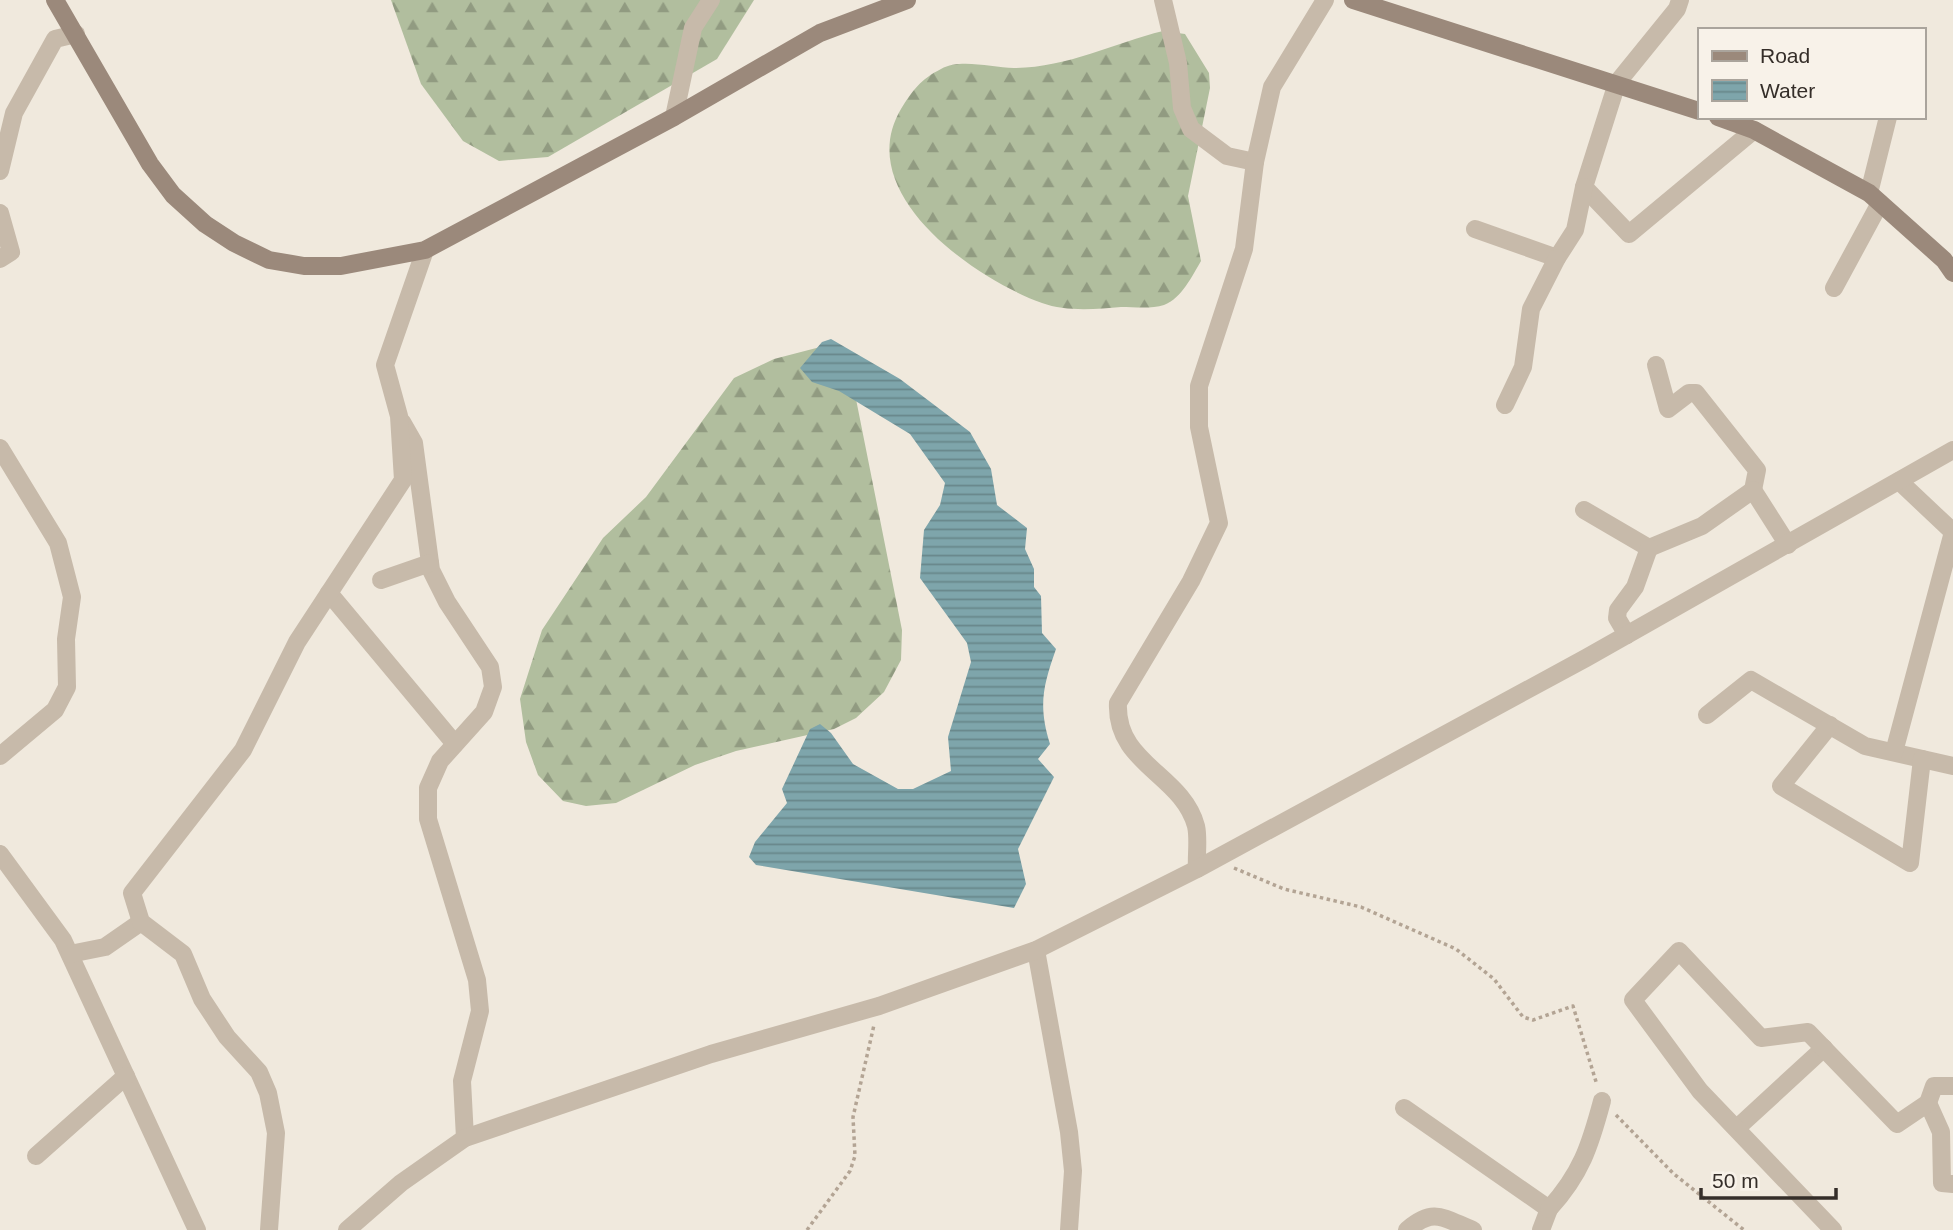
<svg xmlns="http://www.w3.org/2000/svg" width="1953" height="1230" viewBox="0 0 1953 1230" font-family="Arial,sans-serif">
	<defs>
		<pattern id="forest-firs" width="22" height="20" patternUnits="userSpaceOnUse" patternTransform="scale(1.75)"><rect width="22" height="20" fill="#b1be9e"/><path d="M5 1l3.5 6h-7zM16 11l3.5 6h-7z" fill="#919b81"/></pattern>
		<pattern id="water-rules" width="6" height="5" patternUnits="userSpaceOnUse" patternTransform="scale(1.75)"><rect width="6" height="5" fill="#7ea5ab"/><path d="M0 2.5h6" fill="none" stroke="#68878b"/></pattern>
	</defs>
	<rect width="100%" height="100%" fill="#f0e9dd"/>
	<g fill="url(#forest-firs)">
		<path d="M 391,0 L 754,0 L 717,59 L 548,157 L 499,161 L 463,141 L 421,84 Z"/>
		<path d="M 1163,31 L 1185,34 L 1209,73 L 1210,88 L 1188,196 L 1201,261 C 1192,276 1182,298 1164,305 C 1152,309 1134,307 1121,307 C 1097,309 1066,312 1042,303 C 975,279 851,193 901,109 C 912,91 921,79 941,69 C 961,58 992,68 1014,68 C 1066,68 1114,43 1163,31 Z"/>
		<path d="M 824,346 L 850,369 L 902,630 L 901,660 L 884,692 L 856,718 L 834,729 L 736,751 L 695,765 L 616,803 L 586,806 L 563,801 L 538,775 L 526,742 L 520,699 L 542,630 L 603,538 L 646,497 L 734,378 L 774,359 Z"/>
	</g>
	<path fill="url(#water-rules)" d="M 831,339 L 900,379 L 970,432 L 991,469 L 997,505 L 1027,528 L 1025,549 L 1034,569 L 1034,587 L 1041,596 L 1042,633 L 1056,649 C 1043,686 1038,706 1050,744 L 1038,759 L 1054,777 L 1018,849 L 1026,884 L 1014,908 L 756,865 L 749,857 L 755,842 L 787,803 L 782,789 L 810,729 L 820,724 L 831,733 L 853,764 L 898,789 L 913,789 L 951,771 L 948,737 L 971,662 L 967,643 L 920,578 L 924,530 L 940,505 L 945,483 L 910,434 L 839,391 L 812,382 L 800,368 L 822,342 Z"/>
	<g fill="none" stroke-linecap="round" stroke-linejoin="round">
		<g stroke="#b3a494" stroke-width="3.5" stroke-dasharray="3.5 3.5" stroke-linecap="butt">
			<path d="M 1234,868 L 1284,889 L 1361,907 L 1456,949 L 1494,979 L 1523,1017 L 1533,1020 L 1573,1006 L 1597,1085"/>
			<path d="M 1616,1115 L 1674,1174 L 1744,1230"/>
			<path d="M 807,1230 L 850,1171 L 855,1156 L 853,1117 L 874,1025"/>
		</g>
		<g stroke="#c7baaa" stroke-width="18">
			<path d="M 1163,0 L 1178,63 L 1182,108 L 1191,129 L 1227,156 L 1255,162"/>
			<path d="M 1680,0 L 1677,9 L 1617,83 L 1584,187 L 1629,234 L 1754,130"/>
			<path d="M 674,117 L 693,28 L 711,0"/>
			<path d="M 0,171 L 14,113 L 55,39 L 76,34"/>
			<path d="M 1869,193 L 1888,117"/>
			<path d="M 0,213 L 11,252 L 0,259"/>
			<path d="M 1475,229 L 1557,258 L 1575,230 L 1584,187"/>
			<path d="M 1834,288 L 1880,203"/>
			<path d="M 1656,365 L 1668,409 L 1689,393 L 1696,393 L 1757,470 L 1753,490"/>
			<path d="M 1505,405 L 1523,367 L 1531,309 L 1557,258"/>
			<path d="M 402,422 L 414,443 L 431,570 L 447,602 L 490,667 L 493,687 L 484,712 L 440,761 L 428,788 L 428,819 L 477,980 L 480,1011 L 462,1081 L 465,1138"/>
			<path d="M 0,448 L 58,543 L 72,597 L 66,639 L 67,687 L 55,710 L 0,756"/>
			<path d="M 1584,510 L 1649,548 L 1702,526 L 1753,490 L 1788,545"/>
			<path d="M 381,580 L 430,563"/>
			<path d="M 329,593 L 455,744"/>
			<path d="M 1627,635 L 1617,618 L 1618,610 L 1635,587 L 1649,548"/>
			<path d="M 1707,715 L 1751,680 L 1865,746 L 1953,766"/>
			<path d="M 1830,725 L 1781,786 L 1910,863 L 1922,759"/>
			<path d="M 1894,752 L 1953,532 L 1899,481"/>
			<path d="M 0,854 L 63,940 L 197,1230"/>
			<path d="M 1197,869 C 1196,856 1199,839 1196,826 C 1182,774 1115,764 1118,703 L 1191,581 L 1219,523 L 1199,427 L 1199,386 L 1244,249 L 1255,162 L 1272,87 L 1325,0"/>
			<path d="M 1036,950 L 1069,1132 L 1073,1171 L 1069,1230"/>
			<path d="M 70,954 L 105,947 L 141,922"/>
			<path d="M 1928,1103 L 1941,1132 L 1942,1183 L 1953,1184"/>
			<path d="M 1404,1108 L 1549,1209 L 1541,1230"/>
			<path d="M 1737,1128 L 1824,1048"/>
			<path d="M 36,1156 L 126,1076"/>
			<path d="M 1549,1209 C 1581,1174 1590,1146 1602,1101"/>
			<path d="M 269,1230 L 276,1133 L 268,1093 L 259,1072 L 227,1037 L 202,999 L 183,954 L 141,922 L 132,893 L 243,750 L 297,642 L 403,480 L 399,416 L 385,365 L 425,250"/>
			<path d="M 347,1230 L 401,1183 L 465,1138 L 711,1054 L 879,1006 L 1036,950 L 1197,869 L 1586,658 L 1953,450"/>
			<path d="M 1407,1230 C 1434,1207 1443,1218 1473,1230"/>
			<path d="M 1833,1230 L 1700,1091 L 1633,1000 L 1679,951 L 1761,1038 L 1808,1032 L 1897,1124 L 1928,1103 L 1934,1086 L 1953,1086"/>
		</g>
		<g stroke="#9b897b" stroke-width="18">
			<path d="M 55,0 L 150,164 L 173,195 L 205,224 L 234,243 L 269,260 L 304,266 L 341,266 L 425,250 L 674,117 L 820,33 L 907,0"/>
			<path d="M 1353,0 L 1699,111"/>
			<path d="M 1718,117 L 1754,130 L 1869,193 L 1944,260 L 1953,273"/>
		</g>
	</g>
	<rect x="1698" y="28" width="228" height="91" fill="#f8f2e9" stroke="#aaa49c" stroke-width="2"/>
	<rect x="1712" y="51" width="35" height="10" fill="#9b897b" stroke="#aaa49c" stroke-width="2"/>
	<text x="1760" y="63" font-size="21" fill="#352e29">Road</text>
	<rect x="1712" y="80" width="35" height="21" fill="url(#water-rules)" stroke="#aaa49c" stroke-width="2"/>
	<text x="1760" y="98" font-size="21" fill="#352e29">Water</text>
	<path d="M1701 1188v10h135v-10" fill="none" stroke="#352e29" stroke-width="3.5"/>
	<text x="1712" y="1188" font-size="21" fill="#352e29" stroke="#f8f2e9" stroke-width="5" paint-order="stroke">50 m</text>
</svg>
